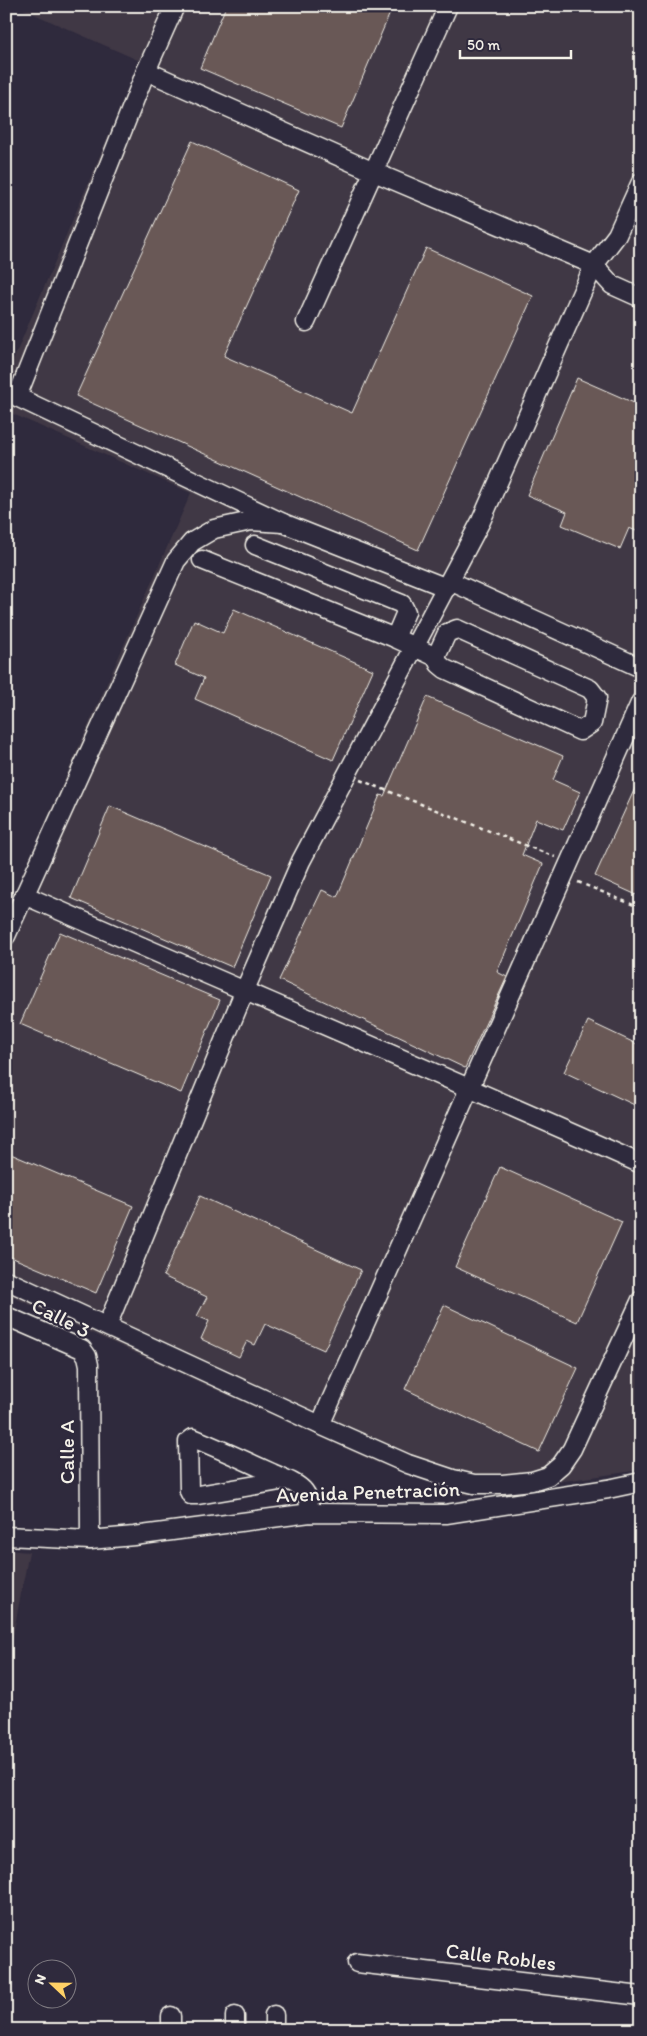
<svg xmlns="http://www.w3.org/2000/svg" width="647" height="2036" viewBox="0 0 647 2036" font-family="Itim,sans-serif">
	<rect width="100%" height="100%" fill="#2f2a3d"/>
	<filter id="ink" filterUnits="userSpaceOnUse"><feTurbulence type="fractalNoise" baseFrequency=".02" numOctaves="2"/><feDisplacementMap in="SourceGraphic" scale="10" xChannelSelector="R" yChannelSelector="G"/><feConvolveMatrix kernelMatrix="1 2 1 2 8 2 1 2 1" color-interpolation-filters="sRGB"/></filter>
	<g filter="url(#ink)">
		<g fill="#403845">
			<path d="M 16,6 L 641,6 L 641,1470 L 465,1495 L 375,1462 L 6,1294 L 6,912 L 191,493 L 6,411 L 6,377 L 140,61 Z"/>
			<path d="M 6,1550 L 29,1552 L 6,1672 Z"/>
		</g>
		<g fill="#695857" stroke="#f4f1e8">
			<path d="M 226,6 L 393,6 L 341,128 L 200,68 Z"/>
			<path d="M 192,141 L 299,190 L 224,356 L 352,413 L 426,248 L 533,296 L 418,550 L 76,396 Z"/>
			<path d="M 577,378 L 641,406 L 641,533 L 629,528 L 620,549 L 562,525 L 567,512 L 527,495 Z"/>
			<path d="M 234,609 L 373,670 L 333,760 L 195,699 L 204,678 L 175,665 L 194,620 L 223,633 Z"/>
			<path d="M 427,697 L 563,756 L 553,780 L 580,792 L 563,830 L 536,819 L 522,855 L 543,864 L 497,972 L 507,977 L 465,1068 L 279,980 L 322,890 L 337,897 L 380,795 L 384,796 Z"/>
			<path d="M 641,775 L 641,897 L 595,876 Z"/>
			<path d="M 110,806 L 271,875 L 232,967 L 71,898 Z"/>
			<path d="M 60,932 L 220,1000 L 181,1093 L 20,1024 Z"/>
			<path d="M 588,1021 L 641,1046 L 641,1108 L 564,1072 Z"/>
			<path d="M 6,1152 L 133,1206 L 96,1293 L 6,1255 Z"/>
			<path d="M 500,1167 L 622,1222 L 577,1322 L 455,1267 Z"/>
			<path d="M 200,1196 L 361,1270 L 324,1350 L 265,1324 L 255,1345 L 247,1341 L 239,1357 L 201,1339 L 209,1321 L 197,1316 L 207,1297 L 163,1276 Z"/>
			<path d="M 444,1305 L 578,1368 L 539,1452 L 405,1389 Z"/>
		</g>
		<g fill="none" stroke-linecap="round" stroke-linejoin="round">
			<g stroke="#f4f1e8" stroke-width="21">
				<g id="minor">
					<path d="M 175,6 L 146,71 L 17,397 L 283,523"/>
					<path d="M 146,71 L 374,172 L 594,265 L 612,285 L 641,298"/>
					<path d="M 306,322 L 448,6"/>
					<path d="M 255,545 L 402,604 L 406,612 L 395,638 L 436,657 L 439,664 L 445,669 L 580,731 L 592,723 L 597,698 L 590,689 L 457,629 L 447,633 L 436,657"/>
					<path d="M 202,560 L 395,638"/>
					<path d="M 450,581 L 641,668"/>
					<path d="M 24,895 C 229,985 436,1072 641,1164"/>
					<path d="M 6,936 L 176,561 L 192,542 L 214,529 L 251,521 L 283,523 L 447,588"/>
					<path d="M 6,1280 L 320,1425 L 408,1464 L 453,1479 L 474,1484 L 503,1484 L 532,1481 L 548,1476 L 561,1465 L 572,1449 L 641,1300"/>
					<path d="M 6,1316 L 82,1349 L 87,1356 L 89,1365 L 90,1540"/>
					<path d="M 107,1326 L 244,992 L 301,861 L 481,521 L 594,265 L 617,235 L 641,182"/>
					<path d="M 320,1425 L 641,701"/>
					<path d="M 286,1480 L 198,1495 L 191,1495 L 189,1491 L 188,1442 L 193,1438 C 220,1449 246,1461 272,1473 C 282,1478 296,1482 303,1490 C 309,1496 309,1506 310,1513"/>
					<path d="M 6,1536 L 90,1540 L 134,1536 L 310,1513 L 446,1514 L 608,1489 L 641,1482"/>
					<path d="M 357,1963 L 641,1996"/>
					<path d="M 274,2015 L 274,2030"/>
					<path d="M 235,2016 L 235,2030"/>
					<path d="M 171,2030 L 171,2016"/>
				</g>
			</g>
			<g stroke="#f4f1e8" stroke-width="2.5" stroke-dasharray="4 4" stroke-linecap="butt">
				<path d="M 360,780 L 555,857"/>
				<path d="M 578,882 L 641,908"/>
			</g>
			<use href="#minor" stroke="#2f2a3d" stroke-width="18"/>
		</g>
	</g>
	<g text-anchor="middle" stroke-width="4.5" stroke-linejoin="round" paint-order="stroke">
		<g font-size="21" fill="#f4f1e8" stroke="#2f2a3d">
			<text transform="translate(61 1318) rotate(27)" y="7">Calle 3</text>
			<text transform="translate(67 1452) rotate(-90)" y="7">Calle A</text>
			<text transform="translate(368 1492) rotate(-2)" y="7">Avenida Penetración</text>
			<text transform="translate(501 1957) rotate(7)" y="7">Calle Robles</text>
		</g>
	</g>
	<rect width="647" height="2036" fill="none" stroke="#2f2a3d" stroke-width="25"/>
	<rect x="12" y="12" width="622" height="2011" fill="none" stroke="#f4f1e8" stroke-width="2" filter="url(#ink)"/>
	<g transform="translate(52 1984) rotate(292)"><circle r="24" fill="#2f2a3d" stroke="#7e7a81"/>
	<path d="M0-4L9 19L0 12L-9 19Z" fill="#ffd166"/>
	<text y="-8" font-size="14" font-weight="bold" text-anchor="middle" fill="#f4f1e8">N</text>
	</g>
	<path d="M460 50v8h111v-8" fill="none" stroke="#f4f1e8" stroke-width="2.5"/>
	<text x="467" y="50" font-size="15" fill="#f4f1e8" stroke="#2f2a3d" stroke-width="4" paint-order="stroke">50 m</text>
</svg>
